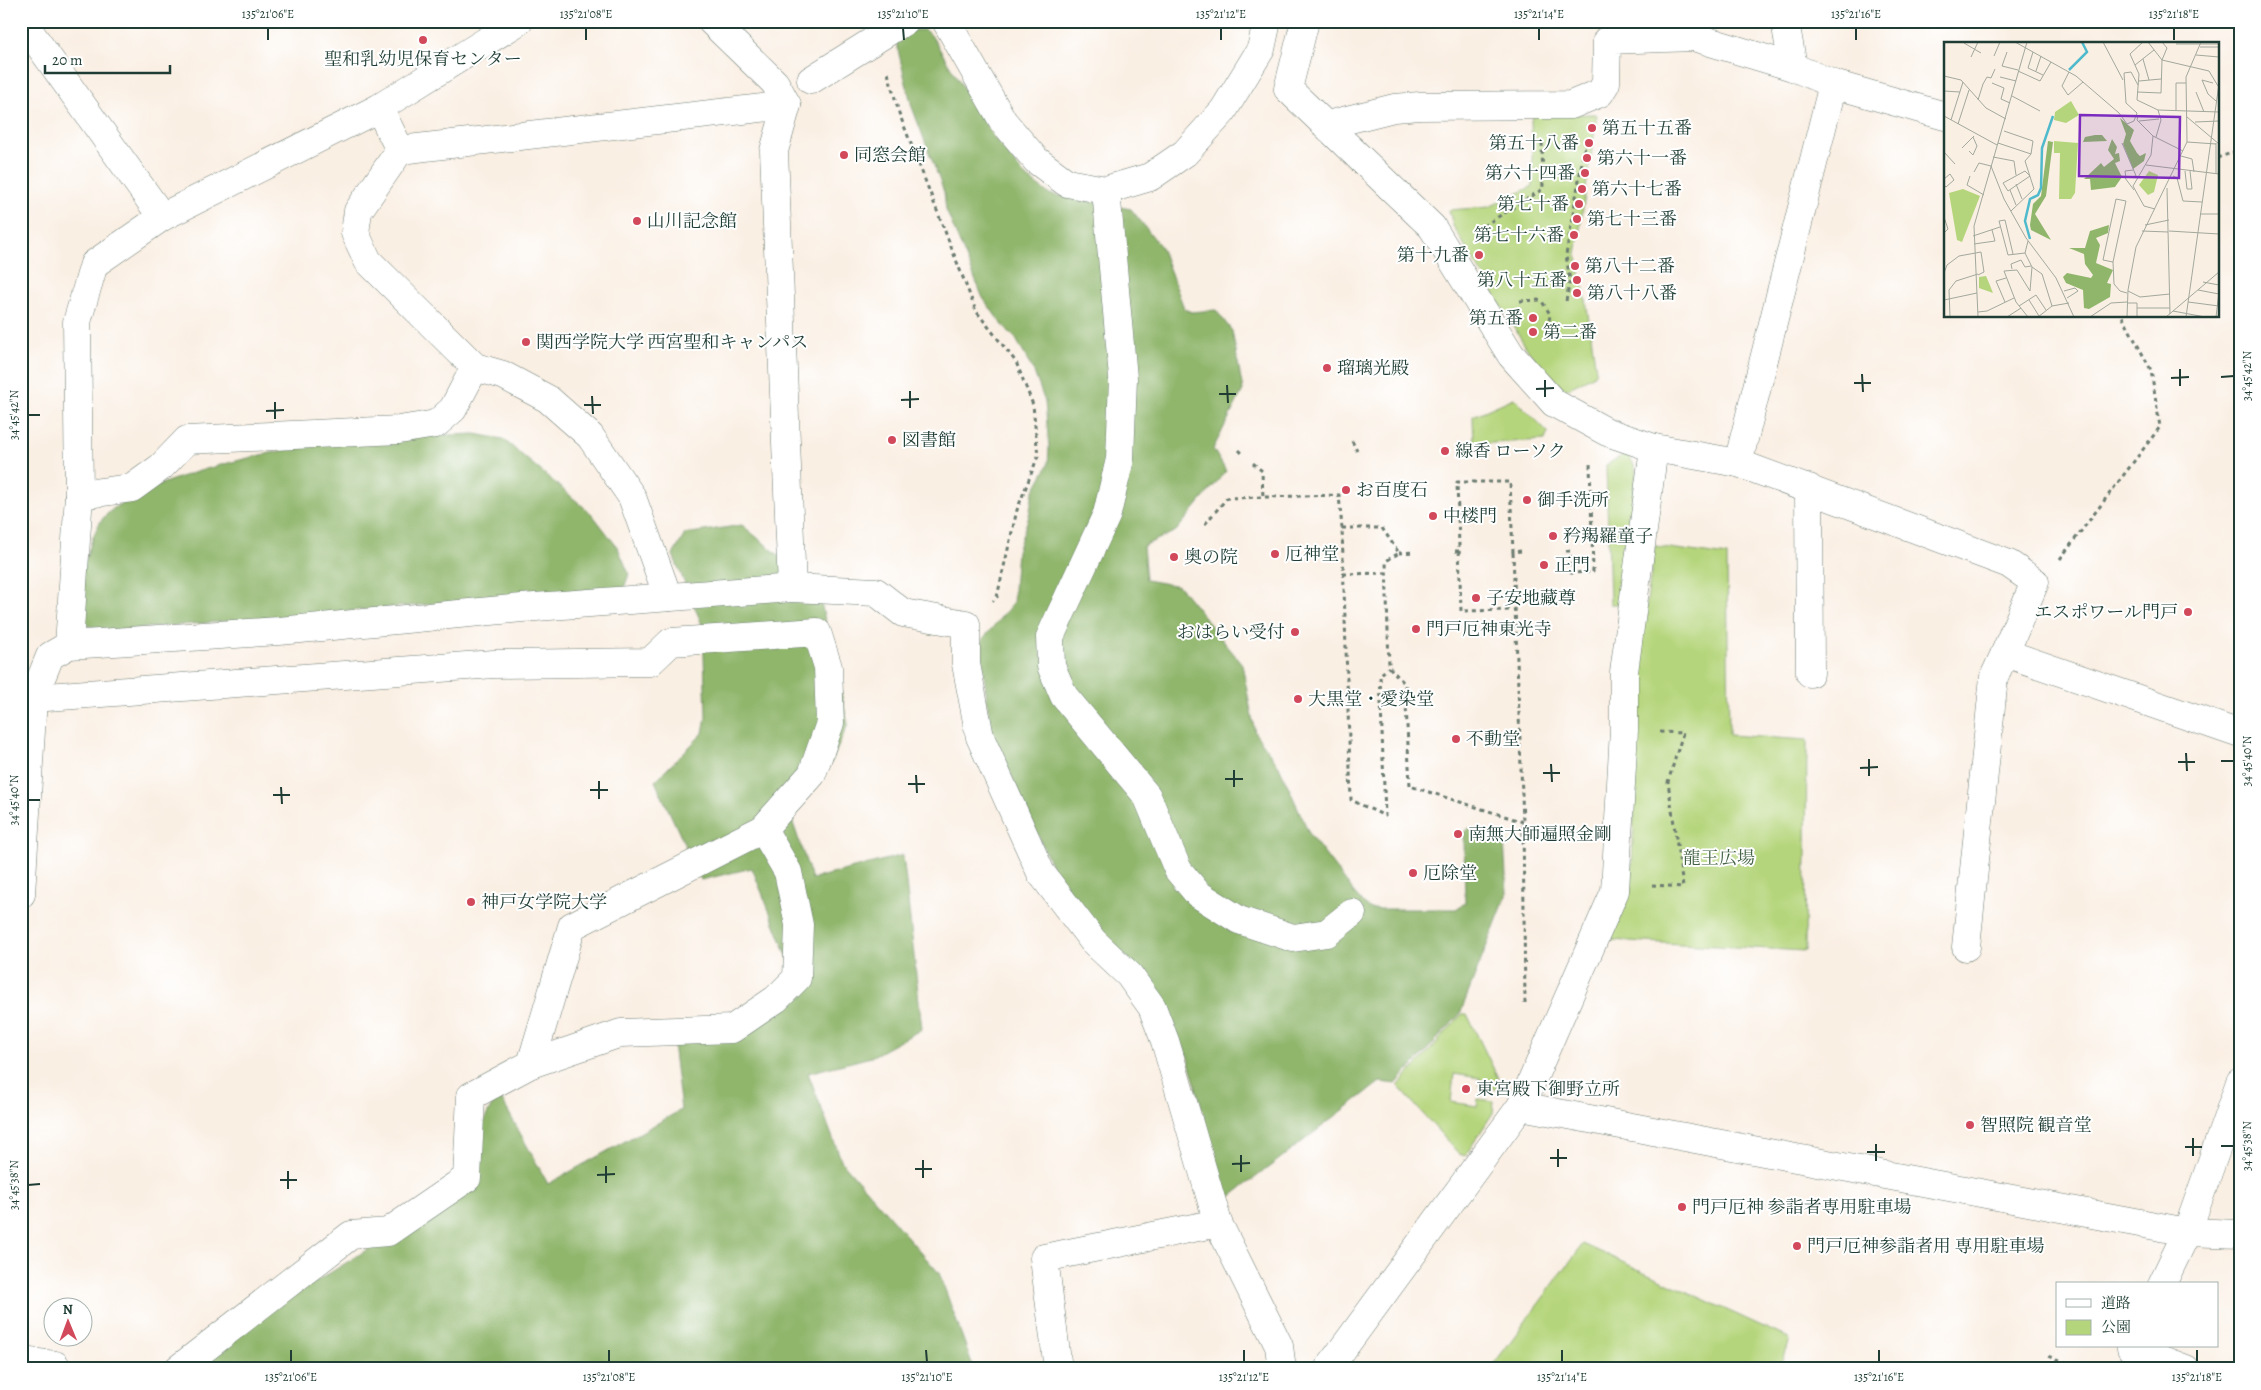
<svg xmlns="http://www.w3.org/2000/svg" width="2261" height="1390" viewBox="0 0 2261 1390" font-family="Alegreya,'Noto Serif JP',serif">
	<rect width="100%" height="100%" fill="#fff"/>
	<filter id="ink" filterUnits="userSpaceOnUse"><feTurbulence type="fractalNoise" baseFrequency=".02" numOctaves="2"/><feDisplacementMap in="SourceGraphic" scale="10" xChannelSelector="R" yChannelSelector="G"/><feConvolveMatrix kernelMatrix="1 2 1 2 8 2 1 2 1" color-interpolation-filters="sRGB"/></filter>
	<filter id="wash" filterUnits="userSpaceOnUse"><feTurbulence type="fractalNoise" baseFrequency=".0096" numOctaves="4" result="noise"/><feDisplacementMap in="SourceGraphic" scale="20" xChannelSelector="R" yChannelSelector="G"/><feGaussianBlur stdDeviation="1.12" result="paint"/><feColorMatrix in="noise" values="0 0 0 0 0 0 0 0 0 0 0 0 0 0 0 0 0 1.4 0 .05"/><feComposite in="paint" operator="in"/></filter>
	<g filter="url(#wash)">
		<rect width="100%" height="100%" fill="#faefe3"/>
		<g fill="#b5d57c" stroke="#6a8958">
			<path d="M 1596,114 L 1597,116 L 1576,254 L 1586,300 L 1596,371 L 1593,376 L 1567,389 L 1561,387 L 1529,352 L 1453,226 L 1449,210 L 1489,207 L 1533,186 L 1531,120 L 1534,115 Z"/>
			<path d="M 1514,398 L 1548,432 L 1545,440 L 1474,444 L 1473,416 Z"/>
			<path d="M 1623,455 C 1632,456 1634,465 1636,473 L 1621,604 L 1610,604 L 1606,465 Z"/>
			<path d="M 1655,546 L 1727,556 L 1729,735 L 1807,740 L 1805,951 L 1610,940 L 1631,890 L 1641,641 Z"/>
			<path d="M 1462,1014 L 1467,1014 L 1498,1078 L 1497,1089 L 1479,1086 L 1480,1078 L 1454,1074 L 1451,1102 L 1477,1106 L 1478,1099 L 1494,1101 L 1493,1113 L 1465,1156 L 1459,1154 L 1398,1086 Z"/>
			<path d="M 1583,1244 L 1790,1339 L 1780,1369 L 1490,1369 Z"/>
		</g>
		<g fill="#90b66c" stroke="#587a50">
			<path d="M 908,30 L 924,30 L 931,35 L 993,136 L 1025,176 L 1049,194 L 1131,209 L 1161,247 L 1184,308 L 1191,312 L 1216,310 L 1232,331 L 1243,390 L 1213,449 L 1226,471 L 1176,531 L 1143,546 L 1146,580 L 1179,586 L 1242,664 L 1255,733 L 1279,766 L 1310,835 L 1362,903 L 1371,909 L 1456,909 L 1465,903 L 1464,832 L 1469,828 L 1496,835 L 1504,840 L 1507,894 L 1460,1014 L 1396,1084 L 1380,1082 L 1230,1197 L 1219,1193 L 1203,1112 L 1186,1051 L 1167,1018 L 1058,880 L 994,736 L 989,717 L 981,648 L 982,640 L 1013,603 L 1017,551 L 1029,516 L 1033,492 L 1048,465 L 1049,447 L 1045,402 L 1034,372 L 1016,339 L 1000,322 L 983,298 L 946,210 L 944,192 L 912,107 L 896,42 Z"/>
			<path d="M 475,434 L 503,439 L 592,514 L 618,548 L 629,574 L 624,588 L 109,631 L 74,622 C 74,601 89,538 101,521 C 130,479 288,447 339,441 C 384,436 430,436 475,434 Z"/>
			<path d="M 742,525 L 815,585 L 820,598 L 848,724 L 831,763 L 794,808 L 793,823 L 812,879 L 903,855 L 922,1029 L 871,1057 L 808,1073 L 842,1162 L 939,1273 L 974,1369 L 194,1369 L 220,1342 L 443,1202 L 498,1093 L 548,1184 L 681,1110 L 673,1043 L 799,985 L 752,868 L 701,880 L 655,781 L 703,733 L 706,717 L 703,627 L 673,555 L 685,534 Z"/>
		</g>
	</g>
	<g filter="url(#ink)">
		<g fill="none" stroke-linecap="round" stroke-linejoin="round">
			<g stroke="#6c7b71" stroke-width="29">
				<g id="minor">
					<path d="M 22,21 L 162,217"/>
					<path d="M 711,21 L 775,83 L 787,105 L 774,151 L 792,588"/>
					<path d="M 946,21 L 1003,121 L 1036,160 L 1067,183 L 1106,190 L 1150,177 L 1185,153 L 1223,111 L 1261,49 L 1267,21"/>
					<path d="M 1305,21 L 1288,89 L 1432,227 L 1511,355 L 1554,403 L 1607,432 L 1654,448"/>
					<path d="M 811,80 L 905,21"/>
					<path d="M 1833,84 L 1945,116"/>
					<path d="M 379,108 L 400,150 L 787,105"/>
					<path d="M 1327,125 L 1394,108 L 1420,106 L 1571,105 L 1600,93 L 1606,83 L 1607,40 L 1694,37 L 1793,67"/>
					<path d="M 400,150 L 358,211 L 355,233 L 368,261 L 475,367 L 503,375 L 548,399 L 590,436 L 632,497 L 668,597"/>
					<path d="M 1106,190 L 1123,378 L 1120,459 L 1107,514 L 1050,637 L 1051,666 L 1064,696 L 1147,796 L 1178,870 L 1198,894 L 1239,920 L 1293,938 L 1327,933 L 1352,913"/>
					<path d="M 1738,463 L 1833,84 L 1793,67 L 1785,21"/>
					<path d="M 1809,488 L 1810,673"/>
					<path d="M 79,495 L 132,488 L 161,467 L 187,440 L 399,430 L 436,424 L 453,409 L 475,367"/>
					<path d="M 69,645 L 279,631 L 522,608 L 792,588 L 876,592 L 903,613 L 966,624 L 966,664 L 980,737 L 1041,873 L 1093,941 L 1129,975 L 1152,1007 L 1165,1041 L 1218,1223 L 1279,1346 L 1282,1369"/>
					<path d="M 33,698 L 494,664 L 650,662 L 671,642 L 817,632 L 828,667 L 830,723 L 812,774 L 763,829 L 572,926 L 531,1064 L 471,1096 L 467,1178 L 388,1232 L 351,1235 L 178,1369"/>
					<path d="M 21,894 L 33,698 L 50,656 L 69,645 L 79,495 L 77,322 L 94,264 L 162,217 L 379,108 L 519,21"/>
					<path d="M 1966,947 L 1994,677 L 2005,653"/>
					<path d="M 531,1064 L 621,1033 L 732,1029 L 776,999 L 797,978 L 799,925 L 788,872 L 763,829"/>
					<path d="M 1521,1106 L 2187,1232 L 2240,1234"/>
					<path d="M 2162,1284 L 2187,1232 L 2240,1082"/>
					<path d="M 2131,1348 L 2186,1369"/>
					<path d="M 21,1361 L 55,1365 L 58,1369"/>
					<path d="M 1058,1369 L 1044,1258 L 1218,1223"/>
					<path d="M 1328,1369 L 1521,1106 L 1615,891 L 1624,730 L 1624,672 L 1654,448 L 1738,463 L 2009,564 L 2035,582 L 2005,653 L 2240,734"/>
				</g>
			</g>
			<g stroke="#6c7b71" stroke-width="3" stroke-dasharray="4 4" stroke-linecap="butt">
				<path d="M 888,73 L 899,113 L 976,311 L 1016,362 L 1033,405 L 1038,456 L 1017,510 L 997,597 L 993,601"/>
				<path d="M 2217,158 L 2240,150"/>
				<path d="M 1477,230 L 1543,189 L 1542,140"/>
				<path d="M 1520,301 L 1541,300 L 1550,314 L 1547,340"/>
				<path d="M 1566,301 L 1570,281 L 1566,255 L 1586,139"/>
				<path d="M 1352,441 L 1357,451"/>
				<path d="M 1239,450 L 1243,454"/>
				<path d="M 1253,463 L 1262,471 L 1263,498"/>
				<path d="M 1205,524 L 1227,498 L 1339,495 L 1342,528 L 1351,800 L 1385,816 L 1380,675 L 1389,667"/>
				<path d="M 1342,528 L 1382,528 L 1399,553 L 1386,561 L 1389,667 L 1405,684 L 1410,786 L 1523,822"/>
				<path d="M 1455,551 L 1460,551"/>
				<path d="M 1521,551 L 1513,552 L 1523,822 L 1525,1003"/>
				<path d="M 1566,551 L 1570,551 L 1571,573 L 1593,572 L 1590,463"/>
				<path d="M 1513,552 L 1510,482 L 1457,482 L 1461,611 L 1515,610"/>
				<path d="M 1399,553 L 1413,552"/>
				<path d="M 2060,559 L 2160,427 L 2151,370 L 2122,316"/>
				<path d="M 1343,574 L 1386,573"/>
				<path d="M 1652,885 L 1683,887 L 1668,782 L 1683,733 L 1660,732"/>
				<path d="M 2049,1355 L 2079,1369"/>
			</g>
			<use href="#minor" stroke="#fff" stroke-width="28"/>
		</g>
	</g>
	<path fill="none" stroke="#1f3d34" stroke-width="2" d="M 268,28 L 268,40M 586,28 L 586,40M 903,28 L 904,40M 1221,28 L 1221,40M 1539,28 L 1539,40M 1856,28 L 1856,40M 2174,28 L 2174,40M 2180,369 L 2180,386M 1862,374 L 1863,392M 2221,377 L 2234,376M 2171,378 L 2189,377M 1545,380 L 1545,397M 1854,383 L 1871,383M 1227,385 L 1228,403M 1536,389 L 1554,388M 910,391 L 910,408M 1219,394 L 1236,394M 592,396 L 593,414M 901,400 L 919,399M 275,402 L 275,419M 584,405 L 601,405M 266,411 L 284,410M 28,415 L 40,415M 2186,753 L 2187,771M 1869,759 L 1869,776M 2221,761 L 2234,761M 2178,762 L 2195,762M 1551,764 L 1552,782M 1860,768 L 1878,767M 1234,770 L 1234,787M 1543,773 L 1560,773M 916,775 L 917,793M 1225,779 L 1243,779M 599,781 L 599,799M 908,784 L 925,784M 281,787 L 282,804M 590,790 L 608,790M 273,795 L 290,795M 28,800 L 40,800M 2193,1138 L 2193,1156M 1876,1144 L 1876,1161M 2221,1146 L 2234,1146M 2185,1147 L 2202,1147M 1558,1149 L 1558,1167M 1867,1152 L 1885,1152M 1241,1155 L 1241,1172M 1550,1158 L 1567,1158M 923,1160 L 923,1178M 1232,1164 L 1250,1163M 606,1166 L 606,1183M 915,1169 L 932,1169M 288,1171 L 288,1189M 597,1175 L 615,1174M 280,1180 L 297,1180M 28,1185 L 40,1184M 291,1350 L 291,1362M 609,1350 L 609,1362M 926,1350 L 927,1362M 1244,1350 L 1244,1362M 1562,1350 L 1562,1362M 1879,1350 L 1879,1362M 2197,1350 L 2197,1362"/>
	<g fill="#d1495b" stroke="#fff" stroke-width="2">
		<circle cx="423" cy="40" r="5"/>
		<circle cx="1592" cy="128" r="5"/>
		<circle cx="1589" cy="143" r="5"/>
		<circle cx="844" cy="155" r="5"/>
		<circle cx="1587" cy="158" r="5"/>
		<circle cx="1585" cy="173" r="5"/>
		<circle cx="1582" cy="189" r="5"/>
		<circle cx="1579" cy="204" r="5"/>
		<circle cx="1577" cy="219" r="5"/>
		<circle cx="637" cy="221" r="5"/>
		<circle cx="1574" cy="235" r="5"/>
		<circle cx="1479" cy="255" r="5"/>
		<circle cx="1575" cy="266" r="5"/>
		<circle cx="1577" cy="280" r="5"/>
		<circle cx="1577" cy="293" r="5"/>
		<circle cx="1533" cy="318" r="5"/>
		<circle cx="1533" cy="332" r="5"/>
		<circle cx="526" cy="342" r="5"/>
		<circle cx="1327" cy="368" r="5"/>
		<circle cx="892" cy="440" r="5"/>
		<circle cx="1445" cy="451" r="5"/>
		<circle cx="1346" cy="490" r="5"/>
		<circle cx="1527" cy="500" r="5"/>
		<circle cx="1433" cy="516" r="5"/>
		<circle cx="1553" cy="536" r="5"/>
		<circle cx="1275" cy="554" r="5"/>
		<circle cx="1174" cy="557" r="5"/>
		<circle cx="1544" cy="565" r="5"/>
		<circle cx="1476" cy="598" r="5"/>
		<circle cx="2188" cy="612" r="5"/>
		<circle cx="1416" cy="629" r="5"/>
		<circle cx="1295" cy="632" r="5"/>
		<circle cx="1298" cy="699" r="5"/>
		<circle cx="1456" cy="739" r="5"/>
		<circle cx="1458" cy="834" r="5"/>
		<circle cx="1413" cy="873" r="5"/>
		<circle cx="471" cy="902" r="5"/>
		<circle cx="1466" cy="1089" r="5"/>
		<circle cx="1970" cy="1125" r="5"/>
		<circle cx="1682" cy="1207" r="5"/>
		<circle cx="1797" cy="1246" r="5"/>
	</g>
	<g text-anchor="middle" stroke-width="4" stroke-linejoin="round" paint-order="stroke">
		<g font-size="18" fill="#1f3d34" stroke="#fff" text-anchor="start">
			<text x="423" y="65" text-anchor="middle">聖和乳幼児保育センター</text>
			<text x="1602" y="134">第五十五番</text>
			<text x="1579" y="149" text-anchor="end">第五十八番</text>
			<text x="854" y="161">同窓会館</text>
			<text x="1597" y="164">第六十一番</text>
			<text x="1575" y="179" text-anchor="end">第六十四番</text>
			<text x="1592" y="195">第六十七番</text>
			<text x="1569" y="210" text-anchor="end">第七十番</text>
			<text x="1587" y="225">第七十三番</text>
			<text x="647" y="227">山川記念館</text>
			<text x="1564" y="241" text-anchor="end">第七十六番</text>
			<text x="1469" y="261" text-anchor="end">第十九番</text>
			<text x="1585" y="272">第八十二番</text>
			<text x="1567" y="286" text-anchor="end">第八十五番</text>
			<text x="1587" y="299">第八十八番</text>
			<text x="1523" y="324" text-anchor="end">第五番</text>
			<text x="1543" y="338">第二番</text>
			<text x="536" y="348">関西学院大学 西宮聖和キャンパス</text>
			<text x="1337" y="374">瑠璃光殿</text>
			<text x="902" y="446">図書館</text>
			<text x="1455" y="457">線香 ローソク</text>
			<text x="1356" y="496">お百度石</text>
			<text x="1537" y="506">御手洗所</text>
			<text x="1443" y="522">中楼門</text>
			<text x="1563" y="542">矜羯羅童子</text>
			<text x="1285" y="560">厄神堂</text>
			<text x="1184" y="563">奥の院</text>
			<text x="1554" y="571">正門</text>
			<text x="1486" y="604">子安地藏尊</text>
			<text x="2178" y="618" text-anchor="end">エスポワール門戸</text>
			<text x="1426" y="635">門戸厄神東光寺</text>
			<text x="1285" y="638" text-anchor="end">おはらい受付</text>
			<text x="1308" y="705">大黒堂・愛染堂</text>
			<text x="1466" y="745">不動堂</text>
			<text x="1468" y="840">南無大師遍照金剛</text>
			<text x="1423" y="879">厄除堂</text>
			<text x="481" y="908">神戸女学院大学</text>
			<text x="1476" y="1095">東宮殿下御野立所</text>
			<text x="1980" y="1131">智照院 観音堂</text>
			<text x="1692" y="1213">門戸厄神 参詣者専用駐車場</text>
			<text x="1807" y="1252">門戸厄神参詣者用 専用駐車場</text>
		</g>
		<g font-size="18" fill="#446346" stroke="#fff">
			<text x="1719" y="864">龍王広場</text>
		</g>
	</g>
	<g transform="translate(1944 42)">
		<rect width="275" height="275" fill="#faefe3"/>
		<path d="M 127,59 L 135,73 L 122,81 L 110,78 L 111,70 ZM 110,99 L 134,101 L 131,151 L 127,157 L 115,157 L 116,111 L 110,111 ZM 205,129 L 214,133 L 210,150 L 204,153 L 195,143 ZM 19,147 L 36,154 L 18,200 L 13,198 L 5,151 ZM 42,234 L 45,241 L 49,251 L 35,246 L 35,235 Z" fill="#b5d57c"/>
		<path d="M 176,76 L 190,88 L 186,99 L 193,111 L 196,114 L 202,111 L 200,119 L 189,127 L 179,102 L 182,92 ZM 151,93 L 158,93 L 163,99 L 139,100 L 141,95 ZM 168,97 L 173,105 L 171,112 L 175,111 L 176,119 L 171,121 L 178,135 L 171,145 L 147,148 L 146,137 L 140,137 L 157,121 L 160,125 L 170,117 L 164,108 ZM 104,99 L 109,100 L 102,154 L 91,172 L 107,198 L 87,188 L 86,183 L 89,162 L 97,154 ZM 165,183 L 164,191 L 152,196 L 156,203 L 152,221 L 169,228 L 163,241 L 167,242 L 166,255 L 145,267 L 140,266 L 139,248 L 122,241 L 119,235 L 123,231 L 147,236 L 149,233 L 141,222 L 140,212 L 125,206 L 141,206 L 146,189 Z" fill="#90b66c"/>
		<path fill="none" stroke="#50bacd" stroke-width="2.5" d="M 125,28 L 143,10 L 138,0M 86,197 L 81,179 L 86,157 L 94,153 L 97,146 L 98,106 L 109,74"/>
		<path fill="none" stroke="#a2a89d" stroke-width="1" d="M 71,0 L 132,34 L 175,71 L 183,82 L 190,79 L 193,71 L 182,61 L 180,31 L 187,30 L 194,43M 159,0 L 179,38M 199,0 L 186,12 L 195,32 L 193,58 L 214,68 L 275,70M 204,0 L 218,18 L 265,29 L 274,44M 20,1 L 37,11M 232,2 L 275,2M 256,5 L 275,5M 63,10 L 58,24 L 74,28M 89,10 L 84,26 L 99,33M 252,13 L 275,15M 50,14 L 56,0M 27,15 L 34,0M 199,17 L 205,38M 191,23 L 210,8M 74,29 L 96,39 L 107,20M 92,29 L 97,14M 125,30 L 118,44 L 124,53 L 139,40M 0,34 L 17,38 L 42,66 L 62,77M 56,35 L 72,39M 195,39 L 217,37M 48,41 L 60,46 L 57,57 L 66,61M 269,41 L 258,38 L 264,52 L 272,59M 0,49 L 16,50M 193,50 L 217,51 L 218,18 L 223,6 L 218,0M 252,50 L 260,70M 68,54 L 96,69M 34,58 L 39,42 L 43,35 L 47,36 L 51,27M 232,68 L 232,41 L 242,41M 0,74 L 53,103M 194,74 L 193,78 L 209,94M 243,75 L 275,102M 7,78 L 19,40M 195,79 L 215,77M 251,80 L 275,79M 14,82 L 25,48M 212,95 L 217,78 L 214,68M 243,100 L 272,102M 54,101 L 87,112 L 89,99 L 60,89M 178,101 L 193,136M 18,106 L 30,94M 25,109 L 29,113 L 33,104 L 29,95M 0,110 L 11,122M 237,114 L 248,117 L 250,130M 49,115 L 70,119 L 72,133M 202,123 L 275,132M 47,124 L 60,157 L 82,196 L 112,236 L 130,275M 81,129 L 86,134 L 64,149 L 59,141 ZM 241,129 L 243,147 L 248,147 L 246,129M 30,130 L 35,121 L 47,124M 272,132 L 272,101M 26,134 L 23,143 L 40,153M 229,134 L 233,136 L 239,159 L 258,160M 182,136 L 181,129 L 189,128M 0,137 L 6,132 L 10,138 L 2,145 L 0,143M 72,142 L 78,157M 223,146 L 226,272M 66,148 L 72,163M 190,148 L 181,136 L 192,134M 172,157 L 182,159 L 169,220 L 159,218 ZM 211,167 L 200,164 L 189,144 L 207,113 L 209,94 L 239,109M 67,169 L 90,147 L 81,119 L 87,112M 256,172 L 275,172M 0,175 L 4,187 L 0,191M 201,183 L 225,178M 198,189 L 224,190M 225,189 L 275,192M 29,194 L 56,185M 84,199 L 81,211 L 88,225 L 98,232 L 108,264M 30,202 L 51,199 L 48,188M 69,212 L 61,178 L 55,179 L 64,213 L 81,211M 169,220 L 170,242 L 176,249 L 183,251M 68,227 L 67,222 L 77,218 L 81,225 L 87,224M 0,231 L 3,223 L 15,214 L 37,210 L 40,230 L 34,233M 259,240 L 275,243M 254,248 L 275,252M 120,249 L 131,246 L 134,249 L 123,256M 184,249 L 196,255 L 226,252M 0,258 L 33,251M 85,258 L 95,274M 61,260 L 52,239 L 62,236M 244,260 L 275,264M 183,261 L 193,261 L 193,275M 75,264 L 92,253 L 102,268M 193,266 L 226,266M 229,269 L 261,275M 34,270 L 43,269 L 70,256M 6,275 L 5,248 L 12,239 L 34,232M 34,275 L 30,184 L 83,0M 63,275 L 77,266M 84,275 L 72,260 L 60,229 L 73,228 L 86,249 L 88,225M 94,275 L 108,264 L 125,261M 146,275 L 167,261 L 183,260M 183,275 L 184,248 L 192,205 L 243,100 L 242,35 L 257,0M 199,275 L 221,275M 222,275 L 275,230M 242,275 L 275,42M 272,275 L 275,250"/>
		<path fill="#7b2cbf" fill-opacity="0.15" stroke="#7b2cbf" stroke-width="2.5" d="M 136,73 L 236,75 L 235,136 L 135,134 Z"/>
		<rect width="275" height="275" fill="none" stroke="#1f3d34" stroke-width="2.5"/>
	</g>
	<rect width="2261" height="1390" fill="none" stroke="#fff" stroke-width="55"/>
	<rect x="2056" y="1282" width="162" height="65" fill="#ffffff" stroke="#a5b1ae"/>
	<rect x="2066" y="1299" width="25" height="8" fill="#ffffff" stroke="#a5b1ae"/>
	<text x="2101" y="1308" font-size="15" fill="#1f3d34">道路</text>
	<rect x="2066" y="1320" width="25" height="15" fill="#b5d57c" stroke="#a5b1ae"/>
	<text x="2101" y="1332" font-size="15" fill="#1f3d34">公園</text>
	<g transform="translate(68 1322) rotate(359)"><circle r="24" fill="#ffffff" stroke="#a5b1ae"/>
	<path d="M0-4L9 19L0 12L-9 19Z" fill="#d1495b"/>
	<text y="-8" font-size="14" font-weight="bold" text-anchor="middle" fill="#1f3d34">N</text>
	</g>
	<path d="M45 65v8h125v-8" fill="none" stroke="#1f3d34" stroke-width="2.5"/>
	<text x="52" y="65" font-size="15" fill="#1f3d34" stroke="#ffffff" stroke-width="4" paint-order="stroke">20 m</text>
	<rect x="28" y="28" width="2206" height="1334" fill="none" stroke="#1f3d34" stroke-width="2"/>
	<g font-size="12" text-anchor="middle" fill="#1f3d34">
		<text x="268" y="18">135°21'06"E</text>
		<text x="586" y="18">135°21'08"E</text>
		<text x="903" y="18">135°21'10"E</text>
		<text x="1221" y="18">135°21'12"E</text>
		<text x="1539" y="18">135°21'14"E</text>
		<text x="1856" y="18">135°21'16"E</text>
		<text x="2174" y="18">135°21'18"E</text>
		<text transform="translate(2247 376) rotate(-90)" y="4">34°45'42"N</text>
		<text transform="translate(14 415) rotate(-90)" y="4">34°45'42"N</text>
		<text transform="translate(2247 761) rotate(-90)" y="4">34°45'40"N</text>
		<text transform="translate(14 800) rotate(-90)" y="4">34°45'40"N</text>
		<text transform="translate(2247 1146) rotate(-90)" y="4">34°45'38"N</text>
		<text transform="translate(14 1185) rotate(-90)" y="4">34°45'38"N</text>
		<text x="291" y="1381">135°21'06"E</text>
		<text x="609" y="1381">135°21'08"E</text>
		<text x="927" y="1381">135°21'10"E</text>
		<text x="1244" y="1381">135°21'12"E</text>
		<text x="1562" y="1381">135°21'14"E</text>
		<text x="1879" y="1381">135°21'16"E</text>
		<text x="2197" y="1381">135°21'18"E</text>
	</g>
</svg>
